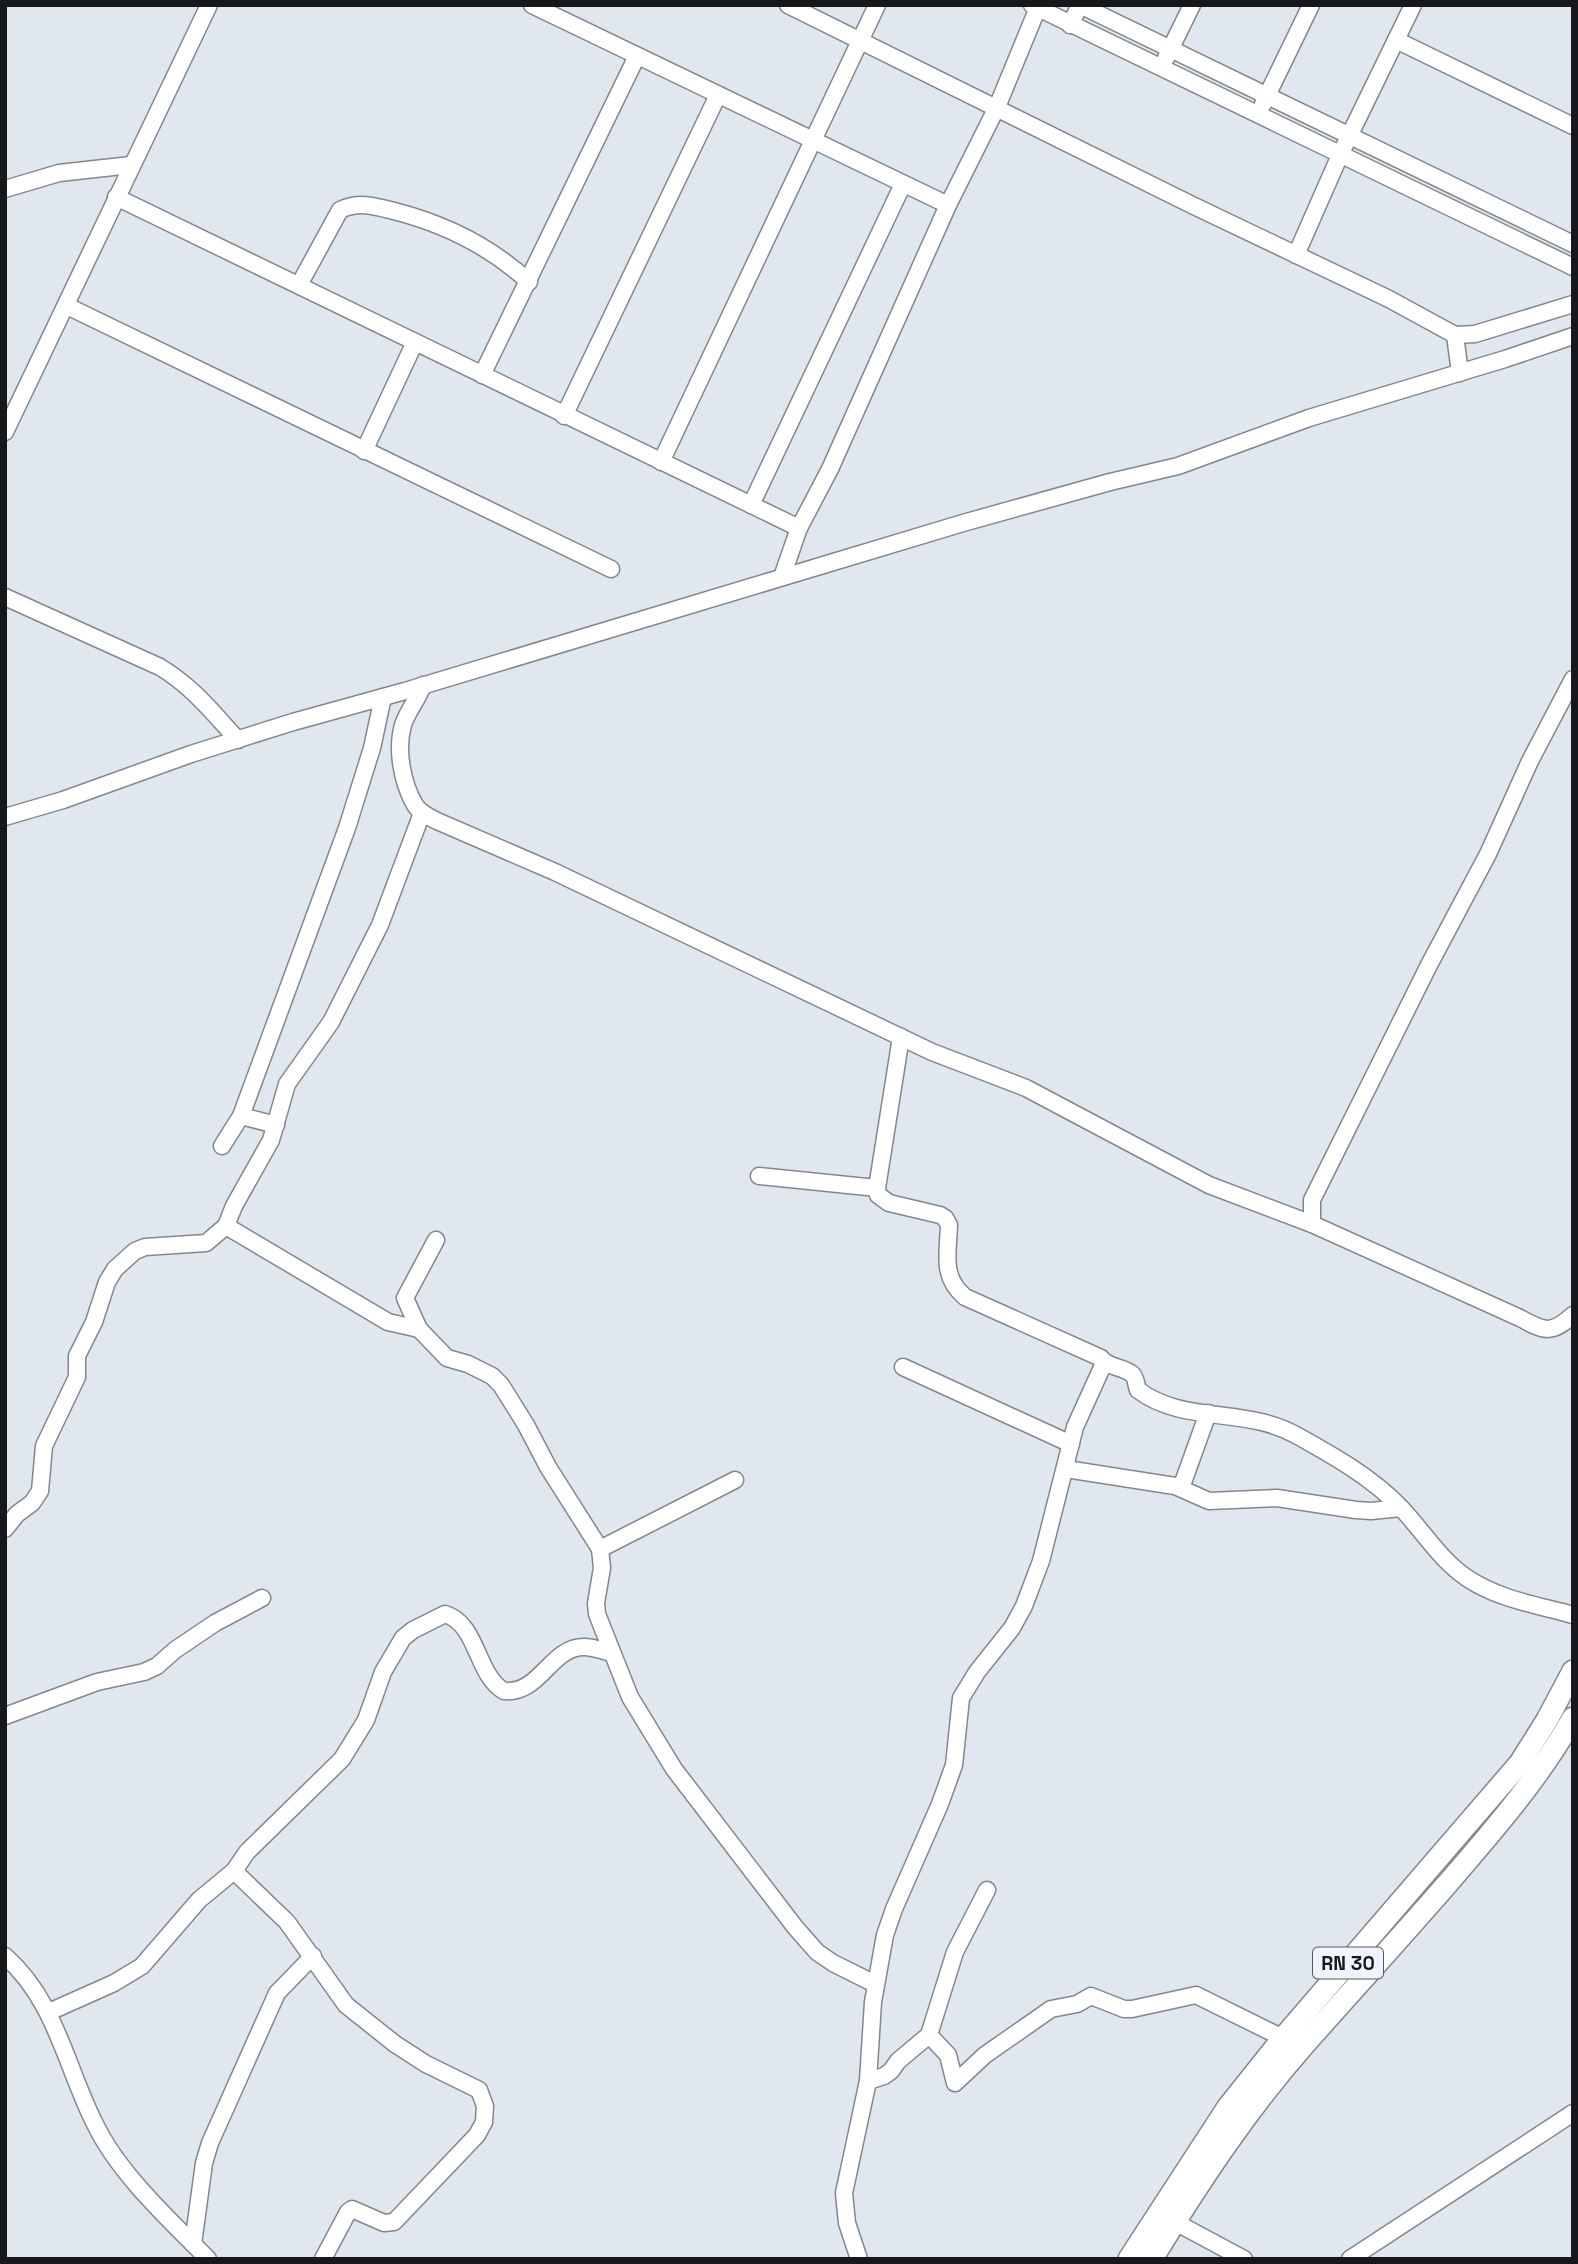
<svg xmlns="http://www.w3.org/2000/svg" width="1578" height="2264" viewBox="0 0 1578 2264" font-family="'Space Grotesk',sans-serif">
	<rect width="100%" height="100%" fill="#e0e7ee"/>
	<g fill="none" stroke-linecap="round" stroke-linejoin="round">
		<g stroke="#81888d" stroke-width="19">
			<g id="minor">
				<path d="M 532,5 L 948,205"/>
				<path d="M 788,5 L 1192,205 L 1389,299 L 1455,335 L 1475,334 L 1573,304"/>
				<path d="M 1032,5 L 1573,267"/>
				<path d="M 1070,25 L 1080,5 L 1573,244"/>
				<path d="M 1396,40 L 1573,126"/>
				<path d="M 1166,58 L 1192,5"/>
				<path d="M 1263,104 L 1311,5"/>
				<path d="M 5,189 L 59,173 L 131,165"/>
				<path d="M 116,197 L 799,528"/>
				<path d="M 1296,255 L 1340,155 L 1413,5"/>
				<path d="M 299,285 L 340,210 C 359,201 375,206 394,211 C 445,224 490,246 529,282"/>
				<path d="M 67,306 L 611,569"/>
				<path d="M 1455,335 L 1460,373"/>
				<path d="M 482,375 L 637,56"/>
				<path d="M 564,416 L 718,95"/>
				<path d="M 5,432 L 209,5"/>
				<path d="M 364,451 L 415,342"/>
				<path d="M 661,462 L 877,5"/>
				<path d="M 751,505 L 903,184"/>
				<path d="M 782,577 L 799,528 L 830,469 L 948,205 L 997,107 L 1039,5"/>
				<path d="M 5,597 L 160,667 C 193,687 212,712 238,740"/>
				<path d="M 423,685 C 418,699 407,712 403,725 C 396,749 402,783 415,805 C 420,813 429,817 437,821 L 555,872 L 932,1052 L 1026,1088 L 1209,1185 L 1312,1224 L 1520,1318 C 1544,1331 1551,1335 1573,1315"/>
				<path d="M 5,817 L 63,800 L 191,754 L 293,722 L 405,691 L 963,523 L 1110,482 L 1178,466 L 1309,418 L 1505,359 L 1573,336"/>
				<path d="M 901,1037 L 877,1188 L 878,1195 L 889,1203 L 940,1215 L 945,1218 L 949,1225 C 948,1254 941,1277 965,1297 L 1101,1358 C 1108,1368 1122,1366 1132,1374 C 1136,1377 1136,1385 1138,1390 C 1183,1424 1246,1407 1296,1435 C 1332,1455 1373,1478 1401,1508 C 1423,1531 1440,1560 1467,1578 C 1498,1599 1537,1605 1573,1615"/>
				<path d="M 241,1116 L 347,828 L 372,748 L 383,697"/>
				<path d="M 222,1146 L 241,1116 L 276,1125"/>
				<path d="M 759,1176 L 877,1188"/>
				<path d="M 1312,1224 L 1312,1200 L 1429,965 L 1488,854 L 1530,761 L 1573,679"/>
				<path d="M 226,1226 L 388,1322 L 419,1329 L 447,1358 L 468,1364 L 492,1376 L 501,1385 L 526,1425 L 548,1467 L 600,1549 L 602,1568 L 596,1603 L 597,1614 L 630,1697 L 674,1769 L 795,1927 L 817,1952 L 833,1963 L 875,1984"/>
				<path d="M 419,1329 L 405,1298 L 436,1240"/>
				<path d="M 903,1367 L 1071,1444"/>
				<path d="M 1066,1469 L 1175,1486 L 1209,1501 L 1277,1498 L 1356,1510 L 1371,1511 L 1401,1508"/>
				<path d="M 1181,1488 L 1208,1413"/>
				<path d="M 5,1529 L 17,1514 L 32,1503 L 40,1491 L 44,1446 L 77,1377 L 77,1356 L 94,1322 L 107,1282 L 115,1269 L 135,1251 L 145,1247 L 206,1243 L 226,1226 L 234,1206 L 271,1140 L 287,1084 L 331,1022 L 380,925 L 422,813"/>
				<path d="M 600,1549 L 735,1480"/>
				<path d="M 5,1716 L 97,1682 L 144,1672 L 157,1666 L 175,1650 L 215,1623 L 262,1598"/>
				<path d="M 234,1871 L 287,1922 L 346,2005 L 395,2044 L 426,2064 L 479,2090 L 485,2106 L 484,2122 L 477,2135 L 394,2222 L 384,2223 L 352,2209 L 348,2212 L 323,2259"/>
				<path d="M 5,1956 C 56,2001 66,2067 95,2124 C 119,2174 169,2219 208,2259"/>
				<path d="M 49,2012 L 114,1983 L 142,1966 L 199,1900 L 234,1871 L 247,1852 L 342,1759 L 366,1720 L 383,1672 L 403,1638 L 413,1630 L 445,1614 C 478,1624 476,1675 504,1691 C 541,1694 550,1647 584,1647 C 594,1647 603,1651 611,1653"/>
				<path d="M 929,2035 L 948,2055 L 955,2083 L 985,2055 L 1051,2009 L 1077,2004 L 1091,1996 L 1124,2009 L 1132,2009 L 1196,1995 L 1283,2038"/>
				<path d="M 868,2081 L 884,2076 L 891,2071 L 898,2061 L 929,2035 L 955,1952 L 987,1890"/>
				<path d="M 1175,2222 L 1244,2259"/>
				<path d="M 193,2244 L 204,2163 L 210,2143 L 277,1993 L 313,1956"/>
				<path d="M 859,2259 L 847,2223 L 844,2193 L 868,2081 L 873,2002 L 885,1935 L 894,1909 L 940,1804 L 954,1765 L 961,1698 L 977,1672 L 1012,1628 L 1024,1606 L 1041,1561 L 1075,1427 L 1104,1363"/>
				<path d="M 1350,2259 L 1573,2113"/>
			</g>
		</g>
		<g stroke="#81888d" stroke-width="24">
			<g id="major">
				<path d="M 1129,2259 L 1228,2107 L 1283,2038 L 1520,1763 L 1547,1720 L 1573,1671"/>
				<path d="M 1152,2259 C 1198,2184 1245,2112 1303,2046 C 1351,1992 1400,1938 1448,1883 C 1493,1831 1539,1778 1573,1718"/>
			</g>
		</g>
		<use href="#minor" stroke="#fff" stroke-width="16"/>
		<use href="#major" stroke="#fff" stroke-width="21"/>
	</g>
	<g text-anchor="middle" stroke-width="5" stroke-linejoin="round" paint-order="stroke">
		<rect fill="#edf4fb" stroke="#565a5e" stroke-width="2" x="1313" y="1947.5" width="70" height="31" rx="5"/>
		<g font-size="19" font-weight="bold" fill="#16181b">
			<text x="1348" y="1970">RN 30</text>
		</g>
	</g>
	<rect width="1578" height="2264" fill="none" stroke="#16181b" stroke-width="14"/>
</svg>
